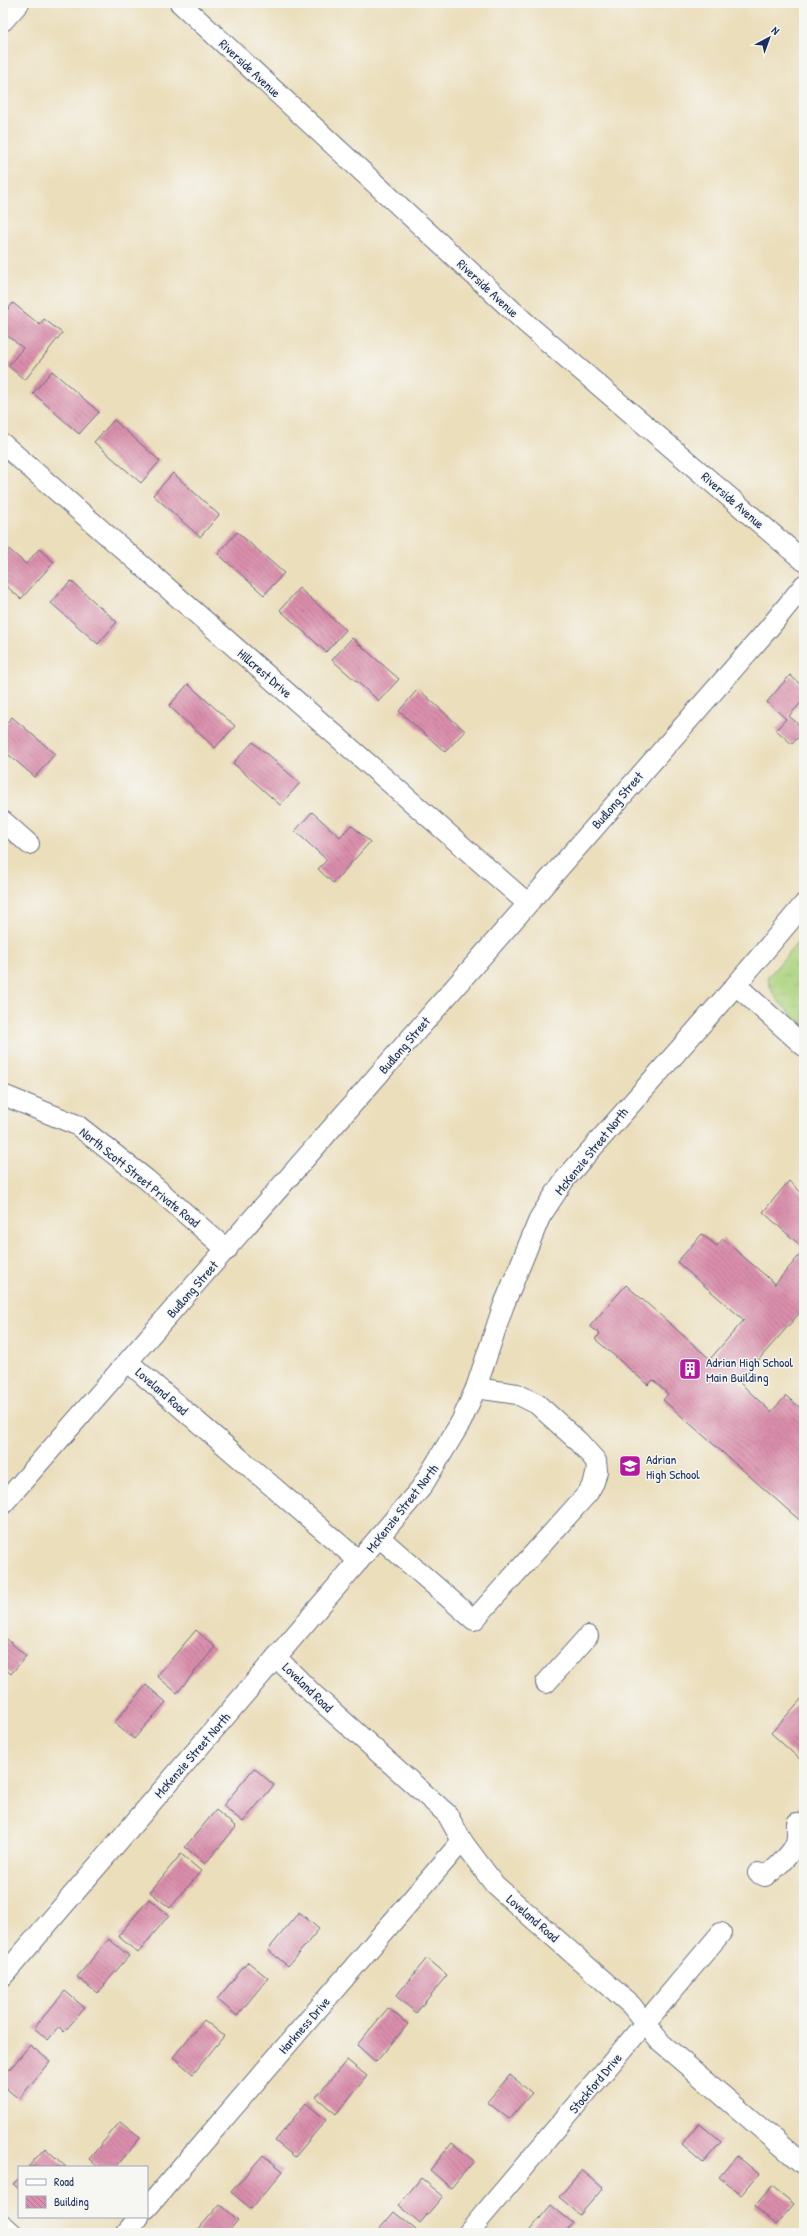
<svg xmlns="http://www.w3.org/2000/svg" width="807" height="2236" viewBox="0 0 807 2236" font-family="'Patrick Hand',sans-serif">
	<defs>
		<pattern id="grass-tufts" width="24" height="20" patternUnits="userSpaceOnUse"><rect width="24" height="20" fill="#acd37e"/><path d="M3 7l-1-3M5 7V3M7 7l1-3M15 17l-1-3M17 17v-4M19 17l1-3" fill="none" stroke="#93b56f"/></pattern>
		<pattern id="building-back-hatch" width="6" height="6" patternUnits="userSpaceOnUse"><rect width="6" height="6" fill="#da8eab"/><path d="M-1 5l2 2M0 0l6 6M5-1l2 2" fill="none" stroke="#b0748e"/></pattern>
	</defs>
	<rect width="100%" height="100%" fill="#f6f6f2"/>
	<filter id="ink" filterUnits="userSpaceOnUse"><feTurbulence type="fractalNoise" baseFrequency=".025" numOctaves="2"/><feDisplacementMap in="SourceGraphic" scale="8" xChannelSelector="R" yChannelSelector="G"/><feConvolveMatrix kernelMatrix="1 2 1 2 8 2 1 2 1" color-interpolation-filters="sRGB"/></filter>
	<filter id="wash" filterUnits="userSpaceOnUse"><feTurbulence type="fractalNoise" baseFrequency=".012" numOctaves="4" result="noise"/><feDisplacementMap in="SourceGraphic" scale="16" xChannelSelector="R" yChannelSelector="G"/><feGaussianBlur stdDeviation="0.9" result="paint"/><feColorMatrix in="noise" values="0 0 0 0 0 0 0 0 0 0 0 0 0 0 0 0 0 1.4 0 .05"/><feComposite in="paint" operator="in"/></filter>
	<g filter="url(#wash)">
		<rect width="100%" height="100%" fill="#ebdebb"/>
		<path fill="url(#grass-tufts)" stroke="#64816e" d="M 804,935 L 804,1025 C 789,1011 770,999 768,977 Z"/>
		<g id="blocks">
			<g fill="url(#building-back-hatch)">
				<path d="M 13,303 L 40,325 L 44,319 L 62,333 L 25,380 L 8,366 L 23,348 L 3,332 L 3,315 Z"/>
				<path d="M 52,371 L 99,412 L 79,434 L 33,393 Z"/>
				<path d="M 114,420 L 160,461 L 141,483 L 94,442 Z"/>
				<path d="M 173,473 L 219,515 L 200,537 L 153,495 Z"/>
				<path d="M 237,532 L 284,573 L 264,595 L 218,554 Z"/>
				<path d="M 3,544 L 26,564 L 39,549 L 54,562 L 21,599 L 3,583 Z"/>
				<path d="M 71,581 L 117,622 L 98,644 L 51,603 Z"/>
				<path d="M 299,588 L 346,630 L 326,652 L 280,610 Z"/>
				<path d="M 352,638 L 399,679 L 379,701 L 332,660 Z"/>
				<path d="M 790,675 L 804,688 L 804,699 L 789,716 L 804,729 L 804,731 L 792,744 L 776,730 L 786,719 L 767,702 Z"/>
				<path d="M 188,684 L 235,726 L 215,748 L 169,706 Z"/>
				<path d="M 418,689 L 465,731 L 445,752 L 399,711 Z"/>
				<path d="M 12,717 L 55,754 L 35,777 L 3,750 L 3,727 Z"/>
				<path d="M 253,742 L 300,783 L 280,805 L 233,763 Z"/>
				<path d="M 312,812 L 340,837 L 351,825 L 370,842 L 333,883 L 318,869 L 327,860 L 295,831 Z"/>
				<path d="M 789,1181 L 804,1195 L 804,1249 L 763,1212 Z"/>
				<path d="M 702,1234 L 717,1246 L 723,1239 L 775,1284 L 804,1250 L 804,1308 L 739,1382 L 771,1412 L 786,1396 L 804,1411 L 804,1524 L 663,1400 L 668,1394 L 653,1380 L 648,1385 L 595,1339 L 600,1334 L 590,1326 L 626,1285 L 710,1359 L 744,1320 L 677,1262 Z"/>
				<path d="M 196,1630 L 215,1647 L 177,1693 L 157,1676 Z"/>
				<path d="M 3,1636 L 26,1656 L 11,1674 L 3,1667 Z"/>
				<path d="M 146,1685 L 166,1702 L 134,1739 L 114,1723 Z"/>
				<path d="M 804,1696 L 804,1763 L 771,1733 Z"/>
				<path d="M 254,1768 L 274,1785 L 243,1822 L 223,1806 Z"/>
				<path d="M 216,1810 L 236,1827 L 205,1864 L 185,1847 Z"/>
				<path d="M 181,1854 L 201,1871 L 170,1908 L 150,1892 Z"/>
				<path d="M 149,1899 L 169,1915 L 138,1953 L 118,1936 Z"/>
				<path d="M 299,1912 L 319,1929 L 288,1966 L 268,1950 Z"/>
				<path d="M 109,1939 L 129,1956 L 97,1993 L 77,1977 Z"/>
				<path d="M 427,1958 L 447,1975 L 416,2013 L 396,1996 Z"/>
				<path d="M 248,1962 L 268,1978 L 237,2016 L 217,1999 Z"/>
				<path d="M 65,1991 L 85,2008 L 64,2032 L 59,2027 L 48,2040 L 34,2028 Z"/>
				<path d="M 388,2008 L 408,2024 L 376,2062 L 357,2045 Z"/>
				<path d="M 204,2020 L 224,2036 L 193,2074 L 173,2057 Z"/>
				<path d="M 30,2045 L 50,2061 L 19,2099 L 3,2086 L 3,2077 Z"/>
				<path d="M 347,2060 L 367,2076 L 336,2114 L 316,2097 Z"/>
				<path d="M 510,2075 L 532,2093 L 509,2119 L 487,2102 Z"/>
				<path d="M 306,2103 L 326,2120 L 295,2157 L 275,2141 Z"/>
				<path d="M 120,2122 L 140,2138 L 116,2167 L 98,2167 L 89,2159 Z"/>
				<path d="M 699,2123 L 721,2142 L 703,2163 L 682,2145 Z"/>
				<path d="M 452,2143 L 474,2161 L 451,2188 L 430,2170 Z"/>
				<path d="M 45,2148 L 66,2167 L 28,2167 Z"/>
				<path d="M 263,2155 L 283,2171 L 251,2209 L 231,2192 Z"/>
				<path d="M 737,2156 L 759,2174 L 741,2195 L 719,2177 Z"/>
				<path d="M 582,2170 L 603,2188 L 580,2215 L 559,2197 Z"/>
				<path d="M 19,2178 L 19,2189 L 13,2184 Z"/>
				<path d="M 421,2178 L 443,2196 L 420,2223 L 399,2205 Z"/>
				<path d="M 772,2186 L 794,2204 L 776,2225 L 754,2207 Z"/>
				<path d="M 220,2204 L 238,2220 L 227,2233 L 195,2233 Z"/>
				<path d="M 551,2205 L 573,2223 L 564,2233 L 533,2233 L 530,2230 Z"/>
				<path d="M 394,2212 L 416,2230 L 413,2233 L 376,2233 Z"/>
			</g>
		</g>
	</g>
	<g filter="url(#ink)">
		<use href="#blocks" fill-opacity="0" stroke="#646c7f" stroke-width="1"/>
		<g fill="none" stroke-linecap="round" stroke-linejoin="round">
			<g stroke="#646c7f" stroke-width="22">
				<g id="minor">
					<path d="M 180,3 L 527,324 L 804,561"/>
					<path d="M 3,21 L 19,3"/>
					<path d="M 3,444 L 526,902"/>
					<path d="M 3,821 L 29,844"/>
					<path d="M 736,985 L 804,1046"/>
					<path d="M 3,1095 L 77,1125 L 146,1179 L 227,1250"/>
					<path d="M 128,1362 L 359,1561"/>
					<path d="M 3,1504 C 259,1212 512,918 769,628 L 804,585"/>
					<path d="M 379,1537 L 474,1620 L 588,1493 L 594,1482 L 597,1471 L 596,1461 L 579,1442 L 537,1404 L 517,1394 L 476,1388"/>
					<path d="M 276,1657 L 313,1694 L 447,1814 L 462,1841 L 495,1885 L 631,2005 L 661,2043 L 804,2165"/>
					<path d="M 546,1683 L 588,1636"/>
					<path d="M 758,1873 L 765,1876 C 773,1872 791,1854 795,1845 C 798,1838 797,1831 797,1823"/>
					<path d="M 3,1976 L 421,1488 L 461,1422 L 476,1388 L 503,1307 L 540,1217 L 565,1179 L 736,985 L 804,904"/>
					<path d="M 147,2208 L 462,1841"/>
					<path d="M 3,2225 L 12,2233"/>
					<path d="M 126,2233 L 139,2217"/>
					<path d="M 468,2233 L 721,1933"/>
				</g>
			</g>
			<use href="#minor" stroke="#fff" stroke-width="20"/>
		</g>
	</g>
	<defs>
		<g id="building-square" transform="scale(1.15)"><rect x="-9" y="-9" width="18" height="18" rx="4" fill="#b5179e" stroke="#f6f6f2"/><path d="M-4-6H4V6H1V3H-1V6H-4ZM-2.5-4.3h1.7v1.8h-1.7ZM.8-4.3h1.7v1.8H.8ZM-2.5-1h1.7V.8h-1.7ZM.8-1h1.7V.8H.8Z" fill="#fff"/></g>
		<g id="school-square" transform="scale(1.15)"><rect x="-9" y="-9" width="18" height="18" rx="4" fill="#b5179e" stroke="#f6f6f2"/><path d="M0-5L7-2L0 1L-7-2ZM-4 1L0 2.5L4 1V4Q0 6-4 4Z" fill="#fff"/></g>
	</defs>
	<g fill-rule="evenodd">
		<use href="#building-square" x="690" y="1369"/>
		<use href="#school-square" x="630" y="1466"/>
	</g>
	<g text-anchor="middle" stroke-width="3" stroke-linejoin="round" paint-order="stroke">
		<g font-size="13" fill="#1b2f5e" stroke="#f6f6f2">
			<text transform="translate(250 68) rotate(43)" y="5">Riverside Avenue</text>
			<text transform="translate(488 288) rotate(43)" y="5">Riverside Avenue</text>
			<text transform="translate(733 500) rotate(41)" y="5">Riverside Avenue</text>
			<text transform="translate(265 673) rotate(41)" y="5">Hillcrest Drive</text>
			<text transform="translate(617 800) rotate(-49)" y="5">Budlong Street</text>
			<text transform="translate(404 1045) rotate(-49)" y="5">Budlong Street</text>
			<text transform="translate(591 1151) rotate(-51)" y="5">McKenzie Street North</text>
			<text transform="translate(140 1177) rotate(39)" y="5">North Scott Street Private Road</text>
			<text transform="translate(192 1289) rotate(-49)" y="5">Budlong Street</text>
			<text transform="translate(162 1391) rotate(41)" y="5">Loveland Road</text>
			<text transform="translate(402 1508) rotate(-52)" y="5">McKenzie Street North</text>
			<text transform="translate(308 1687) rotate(44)" y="5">Loveland Road</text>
			<text transform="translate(192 1755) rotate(-49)" y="5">McKenzie Street North</text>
			<text transform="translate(533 1918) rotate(41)" y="5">Loveland Road</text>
			<text transform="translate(304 2025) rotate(-49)" y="5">Harkness Drive</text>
			<text transform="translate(595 2083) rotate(-50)" y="5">Stockford Drive</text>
		</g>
		<g font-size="13" fill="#1b2f5e" stroke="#f6f6f2" text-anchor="start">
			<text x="706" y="1367">Adrian High School<tspan x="706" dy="15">Main Building</tspan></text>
			<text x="646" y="1464">Adrian<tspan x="646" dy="15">High School</tspan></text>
		</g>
	</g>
	<rect width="807" height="2236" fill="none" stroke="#f6f6f2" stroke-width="16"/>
	<rect x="18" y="2166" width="130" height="52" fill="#f6f6f2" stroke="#9ea6b7"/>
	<rect x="26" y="2179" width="20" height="6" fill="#ffffff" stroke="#9ea6b7"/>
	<text x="54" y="2186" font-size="12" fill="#1b2f5e">Road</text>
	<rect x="26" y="2196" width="20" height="12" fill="url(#building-back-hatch)" stroke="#9ea6b7"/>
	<text x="54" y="2206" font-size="12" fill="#1b2f5e">Building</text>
	<g transform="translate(769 38) rotate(41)" stroke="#f6f6f2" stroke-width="3" paint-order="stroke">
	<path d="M0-3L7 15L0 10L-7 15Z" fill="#1b2f5e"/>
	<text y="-6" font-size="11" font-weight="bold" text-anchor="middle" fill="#1b2f5e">N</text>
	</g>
</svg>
